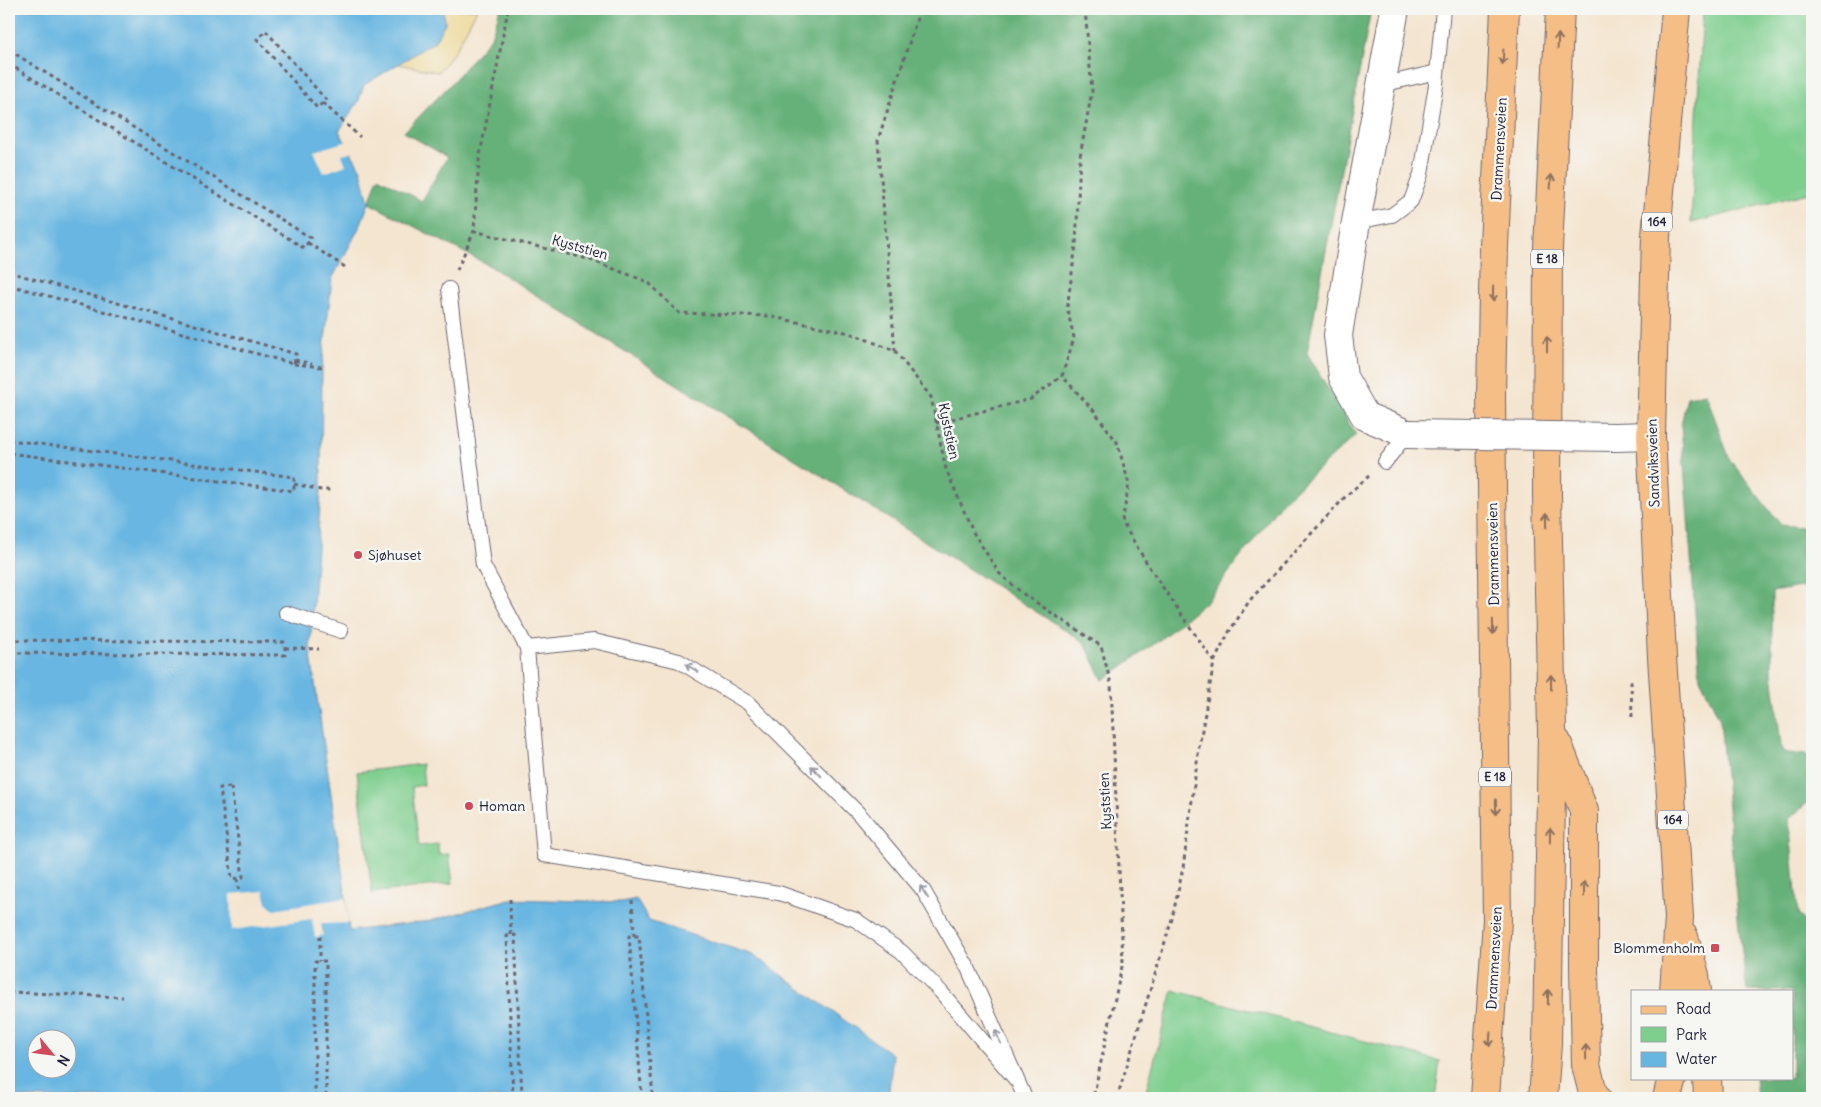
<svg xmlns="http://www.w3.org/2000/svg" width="1821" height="1107" viewBox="0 0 1821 1107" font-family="Delius,sans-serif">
	<rect width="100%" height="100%" fill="#f6f6f2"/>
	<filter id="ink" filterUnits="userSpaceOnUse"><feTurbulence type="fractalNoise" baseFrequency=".02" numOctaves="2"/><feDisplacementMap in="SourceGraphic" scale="10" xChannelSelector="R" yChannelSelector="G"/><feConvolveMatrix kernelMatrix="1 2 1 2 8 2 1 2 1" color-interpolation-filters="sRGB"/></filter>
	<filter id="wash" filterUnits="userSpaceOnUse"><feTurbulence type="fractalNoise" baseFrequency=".0096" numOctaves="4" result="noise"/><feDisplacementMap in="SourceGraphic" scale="20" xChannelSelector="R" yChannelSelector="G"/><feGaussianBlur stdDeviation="1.12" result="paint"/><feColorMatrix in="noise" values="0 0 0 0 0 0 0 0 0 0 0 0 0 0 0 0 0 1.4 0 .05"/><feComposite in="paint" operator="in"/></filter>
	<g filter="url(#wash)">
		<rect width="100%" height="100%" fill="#f4e5d0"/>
		<g fill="#7ece8e" stroke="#507864">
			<path d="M 1703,9 L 1812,9 L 1812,192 L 1691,223 Z"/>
			<path d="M 422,764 L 424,785 L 412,787 L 419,846 L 438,844 L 439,855 L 449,854 L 453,883 L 372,893 L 357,772 Z"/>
			<path d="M 1173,990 L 1440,1061 L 1435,1098 L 1144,1098 Z"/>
		</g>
		<g fill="#66b179" stroke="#446a5a">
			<path d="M 500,9 L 1371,9 L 1307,353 L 1356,435 L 1283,501 L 1207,601 L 1157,642 L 1103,680 L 1084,642 L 490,266 L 369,203 L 378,177 L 422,201 L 447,157 L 404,132 L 449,86 L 491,37 Z"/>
			<path d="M 1706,394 L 1730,460 L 1781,525 L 1801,527 L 1812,535 L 1812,585 L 1772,592 L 1772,673 L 1782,752 L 1812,756 L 1812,799 L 1789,819 L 1798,914 L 1812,930 L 1812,1098 L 1757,1098 L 1755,1078 L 1792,1078 L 1792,991 L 1747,991 L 1739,929 L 1720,720 L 1700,678 L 1681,425 L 1687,397 Z"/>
		</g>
		<path fill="#eeda9e" stroke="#887e6c" d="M 443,9 L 477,9 L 455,51 L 438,72 L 398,64 L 434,42 L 445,23 Z"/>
		<path fill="#67b6e1" stroke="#446c8e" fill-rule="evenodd" d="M 9,9 L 443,9 L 445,23 L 434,42 L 364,85 L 358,102 L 339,131 L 361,170 L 369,203 L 360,226 L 332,279 L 322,367 L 321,490 L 310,649 L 346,898 L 349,931 L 430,921 L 510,899 L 621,902 L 636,899 L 649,921 L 753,955 L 893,1055 L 888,1098 L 9,1098 ZM 38,1040 L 68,1040 L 68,1070 L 38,1070 Z"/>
		<g fill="#f4e5d0">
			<path d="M 348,141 L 354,152 L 342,155 L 346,165 L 324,173 L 314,151 Z"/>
			<path d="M 264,891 L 267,903 L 274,909 L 346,898 L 349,923 L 321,924 L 323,935 L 315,937 L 312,919 L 232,930 L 231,894 Z"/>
		</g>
	</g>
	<g filter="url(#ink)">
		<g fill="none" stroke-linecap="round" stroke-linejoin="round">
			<g stroke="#6c666f" stroke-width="16">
				<g id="lane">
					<path d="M 1381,85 L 1437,72"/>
					<path d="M 1356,222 L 1392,215 L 1411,201 L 1421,174 L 1436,85 L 1443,9"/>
					<path d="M 449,289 L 483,565 L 527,648"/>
					<path d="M 1385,462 L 1407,434"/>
					<path d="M 286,613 L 341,631"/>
					<path d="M 1017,1081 L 941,992 L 902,952 L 856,920 L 779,893 L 544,855 L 527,648 L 594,641 L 679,661 L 748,703 L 859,814 L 923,890 L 968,968 L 1025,1098"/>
				</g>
			</g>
			<g stroke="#6c666f" stroke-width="30">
				<g id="street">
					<path d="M 1395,9 L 1356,222 L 1338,335 L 1343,377 L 1365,416 L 1407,434"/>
					<path d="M 1615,437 L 1651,436"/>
				</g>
			</g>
			<g stroke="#6c666f" stroke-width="30">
				<g id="primary">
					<path d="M 1684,937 L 1695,975 L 1697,991"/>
					<path d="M 1674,991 L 1679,918 L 1662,657 L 1651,436 L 1656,236 L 1676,9"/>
					<path d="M 1707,1078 L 1708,1098"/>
					<path d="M 1667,1098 L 1672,1078"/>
				</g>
			</g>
			<g stroke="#6c666f" stroke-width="30">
				<g id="highway">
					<path d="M 1557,742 L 1584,811 L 1584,968 L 1586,1065 L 1593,1093 L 1597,1098"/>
					<path d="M 1485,1098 L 1497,920 L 1491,397 L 1494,245 L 1505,9"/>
					<path d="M 1543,1098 L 1547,1044 L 1552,731 L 1547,494 L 1548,248 L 1560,9"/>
				</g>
			</g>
			<g stroke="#6c666f" stroke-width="3" stroke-dasharray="4 4" stroke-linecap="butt">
				<path d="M 508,9 L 479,160 L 474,231 L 588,259 L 648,282 L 679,313 L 768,316 L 850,333 L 895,351 L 931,397 L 946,469 L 973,532 L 999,573 L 1022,593 L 1101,646 L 1111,684 L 1123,962 L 1093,1098"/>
				<path d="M 1085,9 L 1092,91 L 1080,156 L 1076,245 L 1067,308 L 1074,338 L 1062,376 L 1094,411 L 1117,442 L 1129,484 L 1122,522 L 1151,570 L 1214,662"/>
				<path d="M 266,31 L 326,100 L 317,108 L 257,39 Z"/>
				<path d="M 9,50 L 311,238 L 304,248 L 9,64"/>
				<path d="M 323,103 L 360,137"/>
				<path d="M 308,243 L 345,267"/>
				<path d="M 457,270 L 474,231"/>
				<path d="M 9,272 L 296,354 L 294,364 L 9,285"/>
				<path d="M 895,351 L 878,140 L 920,9"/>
				<path d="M 295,360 L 312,364"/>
				<path d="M 294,364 L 322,367"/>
				<path d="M 936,423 L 1031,399 L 1062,376"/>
				<path d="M 9,440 L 294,477 L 294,491 L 9,453"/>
				<path d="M 294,484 L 321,490 L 332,490"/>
				<path d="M 9,640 L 285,642 L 285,655 L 9,653"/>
				<path d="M 285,648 L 319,649"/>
				<path d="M 1632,717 L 1631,682 L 1633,679"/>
				<path d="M 231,787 L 243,877 L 232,879 L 220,788 Z"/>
				<path d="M 237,878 L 239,893"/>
				<path d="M 510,899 L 511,936"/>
				<path d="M 632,900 L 634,936"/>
				<path d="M 320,936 L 320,961"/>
				<path d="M 9,992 L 123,997"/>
				<path d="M 315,1098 L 315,961 L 326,961 L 326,1098"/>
				<path d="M 513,1098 L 507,936 L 515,935 L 522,1098"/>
				<path d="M 642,1098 L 629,936 L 639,936 L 653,1098"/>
				<path d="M 1117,1098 L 1172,919 L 1183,868 L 1199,747 L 1214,662 L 1229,632 L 1250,600 L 1346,496 L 1369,476"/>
			</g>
			<use href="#lane" stroke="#fff" stroke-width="14"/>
			<use href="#street" stroke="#fff" stroke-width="28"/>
			<use href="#primary" stroke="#f6be87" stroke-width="28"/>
			<use href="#highway" stroke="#f6be87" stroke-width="28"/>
			<g stroke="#6c666f" stroke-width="30" stroke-linecap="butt">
				<path id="street-bridge" d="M 1407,434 L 1615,437"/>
			</g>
			<use href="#street-bridge" stroke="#fff" stroke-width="28"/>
		</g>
		<defs><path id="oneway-shaft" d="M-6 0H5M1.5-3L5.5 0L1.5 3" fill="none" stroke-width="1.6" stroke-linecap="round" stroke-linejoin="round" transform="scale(1.25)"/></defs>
		<g stroke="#8c7061">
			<use href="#oneway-shaft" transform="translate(1558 41) rotate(-87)"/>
			<use href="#oneway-shaft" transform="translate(1503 57) rotate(93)"/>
			<use href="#oneway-shaft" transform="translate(1551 182) rotate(-87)"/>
			<use href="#oneway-shaft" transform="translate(1493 294) rotate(91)"/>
			<use href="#oneway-shaft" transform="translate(1547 344) rotate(-90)"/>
			<use href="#oneway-shaft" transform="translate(1547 520) rotate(-91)"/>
			<use href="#oneway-shaft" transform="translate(1493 627) rotate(89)"/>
			<use href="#oneway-shaft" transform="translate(1551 682) rotate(-91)"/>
			<use href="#oneway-shaft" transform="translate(1496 807) rotate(89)"/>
			<use href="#oneway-shaft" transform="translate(1550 835) rotate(-89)"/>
			<use href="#oneway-shaft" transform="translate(1584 889) rotate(-90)"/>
			<use href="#oneway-shaft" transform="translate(1548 997) rotate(-89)"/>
			<use href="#oneway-shaft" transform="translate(1490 1039) rotate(93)"/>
			<use href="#oneway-shaft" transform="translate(1586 1052) rotate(-91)"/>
		</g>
		<g stroke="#9c9ca7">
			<use href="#oneway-shaft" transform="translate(692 668) rotate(-149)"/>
			<use href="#oneway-shaft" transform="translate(816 771) rotate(-135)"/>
			<use href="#oneway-shaft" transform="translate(924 892) rotate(-123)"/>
			<use href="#oneway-shaft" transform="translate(998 1037) rotate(-114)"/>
		</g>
	</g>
	<g fill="#d1495b" stroke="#f6f6f2" stroke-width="2">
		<circle cx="358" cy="555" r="5"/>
		<circle cx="469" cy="806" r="5"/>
		<rect x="1710" y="943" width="10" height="10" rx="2.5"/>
	</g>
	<g text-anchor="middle" stroke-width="5" stroke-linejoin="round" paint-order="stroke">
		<g fill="#f6f6f2" stroke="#626272" stroke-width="1">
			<rect x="1642" y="212.5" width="30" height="19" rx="4"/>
			<rect x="1531" y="249.5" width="32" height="19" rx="4"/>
			<rect x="1479" y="767.5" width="32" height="19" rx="4"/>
			<rect x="1658" y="810.5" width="30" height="19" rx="4"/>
		</g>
		<g font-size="12" font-weight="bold" fill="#22223b">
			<text x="1657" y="226">164</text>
			<text x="1547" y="263">E 18</text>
			<text x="1495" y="781">E 18</text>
			<text x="1673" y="824">164</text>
		</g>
		<g font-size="14" fill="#22223b" stroke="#f6f6f2">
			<text transform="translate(1499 149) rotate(-87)" y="5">Drammensveien</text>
			<text transform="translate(580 247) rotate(16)" y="5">Kyststien</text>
			<text transform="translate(949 431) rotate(78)" y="5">Kyststien</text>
			<text transform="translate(1653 463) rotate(-92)" y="5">Sandviksveien</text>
			<text transform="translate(1493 554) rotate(-91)" y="5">Drammensveien</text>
			<text transform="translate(1105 801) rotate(-93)" y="5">Kyststien</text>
			<text transform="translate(1494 958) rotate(-87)" y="5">Drammensveien</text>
		</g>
		<g font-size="14" fill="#22223b" stroke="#f6f6f2" text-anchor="start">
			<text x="368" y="560">Sjøhuset</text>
			<text x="479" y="811">Homan</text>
			<text x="1705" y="953" text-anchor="end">Blommenholm</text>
		</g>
	</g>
	<rect width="1821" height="1107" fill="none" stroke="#f6f6f2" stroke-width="30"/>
	<rect x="1631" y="990" width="162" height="90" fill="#f6f6f2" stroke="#a1a1a9"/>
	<rect x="1641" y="1006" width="25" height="8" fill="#f6be87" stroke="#a1a1a9"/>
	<text x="1676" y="1014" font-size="15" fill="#22223b">Road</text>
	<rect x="1641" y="1027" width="25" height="15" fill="#7ece8e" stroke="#a1a1a9"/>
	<text x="1676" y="1040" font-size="15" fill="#22223b">Park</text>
	<rect x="1641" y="1052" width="25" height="15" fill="#67b6e1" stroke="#a1a1a9"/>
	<text x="1676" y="1064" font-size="15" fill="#22223b">Water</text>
	<g transform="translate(52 1054) rotate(119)"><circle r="24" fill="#f6f6f2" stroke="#a1a1a9"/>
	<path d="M0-4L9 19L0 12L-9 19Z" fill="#d1495b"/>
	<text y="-8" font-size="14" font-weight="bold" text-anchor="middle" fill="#22223b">N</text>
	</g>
</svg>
